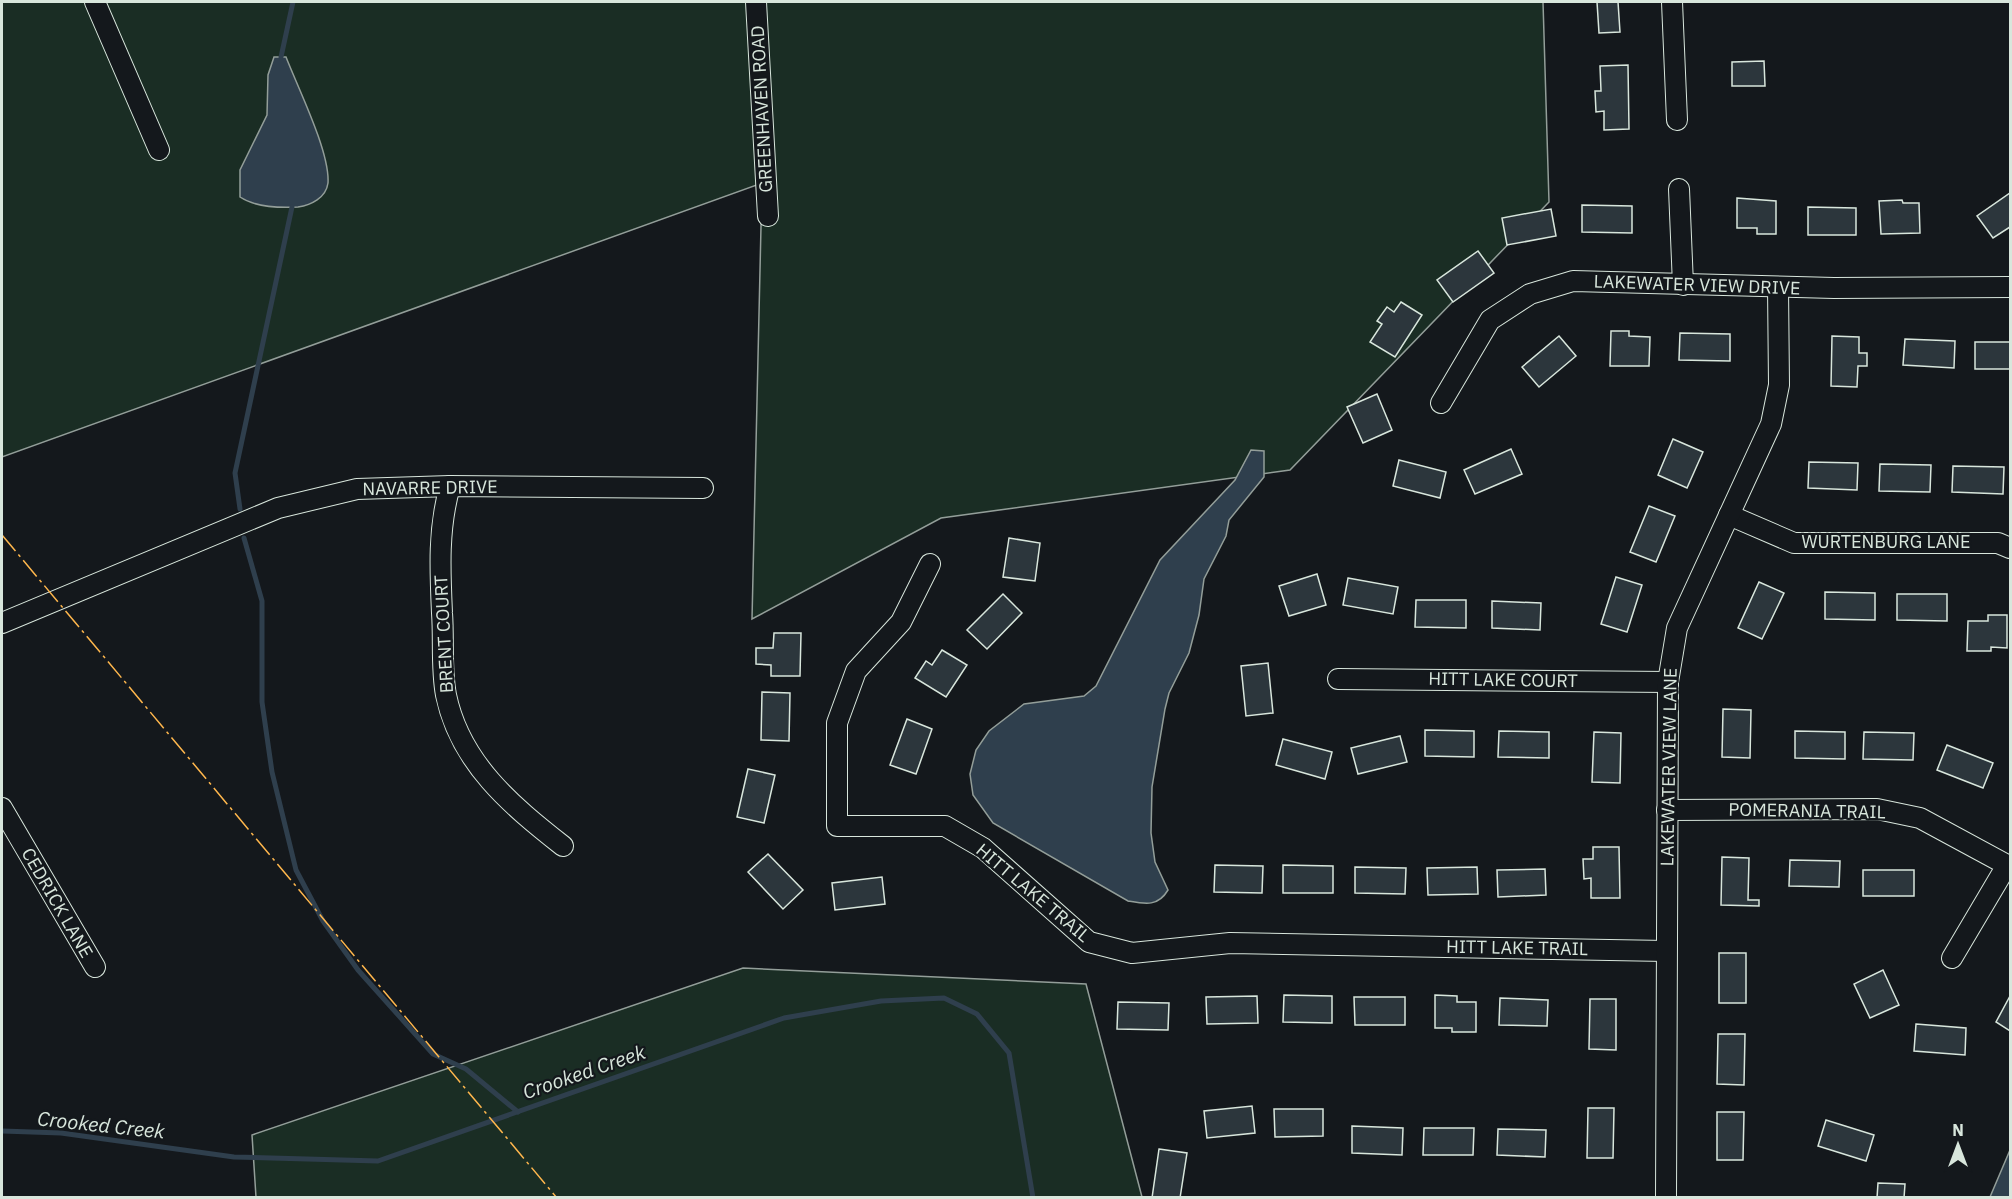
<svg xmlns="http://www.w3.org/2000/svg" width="2012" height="1199" viewBox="0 0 2012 1199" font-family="'IBM Plex Sans',sans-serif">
	<rect width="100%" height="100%" fill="#14181c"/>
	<g fill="#1a2d24" stroke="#939e99" stroke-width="1.5">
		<path d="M 2,2 L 1543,2 L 1549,202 L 1290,470 L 941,518 L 752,619 L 762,183 L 2,457 Z"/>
		<path d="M 743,968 L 1086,984 L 1142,1197 L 256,1197 L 252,1135 Z"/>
	</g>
	<g fill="#2f3f4d" stroke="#939e99" stroke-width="1.5">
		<path d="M 274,57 L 286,57 C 298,88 330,152 328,183 C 326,198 311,205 298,207 C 280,208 255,207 240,197 L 240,170 L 267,115 L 268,75 Z"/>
		<path d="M 1251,450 L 1264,451 L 1264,477 L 1229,520 L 1226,536 L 1204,579 L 1199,615 L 1189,653 L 1169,693 L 1165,709 L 1152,787 L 1151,833 L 1155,862 L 1168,890 C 1158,907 1145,904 1128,901 L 993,823 L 973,795 L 970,774 L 976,750 L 989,731 L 1024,704 L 1084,696 L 1096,686 L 1160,560 L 1235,480 Z"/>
		<path d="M 2010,1150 L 2010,1197 L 1990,1197 Z"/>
	</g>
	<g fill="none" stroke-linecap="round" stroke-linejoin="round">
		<g stroke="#2f3f4d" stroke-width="5">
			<path d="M 281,57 L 293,2"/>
			<path d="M 240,509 L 235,473 L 292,207"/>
			<path d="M 244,538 L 262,601 L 262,702 L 272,772 L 296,870 L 323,921 L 358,970 L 433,1054 L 466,1069 L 518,1112"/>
			<path d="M 2,1131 L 61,1133 L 234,1157 L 378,1161 L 784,1018 L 881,1001 L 944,998 L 977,1014 L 1009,1053 L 1033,1198"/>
		</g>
	</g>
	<g fill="#2c363c" stroke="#d8e6dc" stroke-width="1.5">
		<path d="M 1597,2 L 1618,2 L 1620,32 L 1599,33 Z"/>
		<path d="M 1764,61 L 1765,86 L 1732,86 L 1732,62 Z"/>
		<path d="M 1628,65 L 1629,129 L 1604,130 L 1604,111 L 1596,112 L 1595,91 L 1601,91 L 1600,66 Z"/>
		<path d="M 2010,193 L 2010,227 L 1993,238 L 1977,216 Z"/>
		<path d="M 1737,198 L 1776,201 L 1776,234 L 1757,234 L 1757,228 L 1737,228 Z"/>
		<path d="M 1902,200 L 1903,203 L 1919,203 L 1920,233 L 1881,234 L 1879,201 Z"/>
		<path d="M 1582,205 L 1632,206 L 1632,233 L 1582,232 Z"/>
		<path d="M 1808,207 L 1856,208 L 1856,235 L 1808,235 Z"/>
		<path d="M 1551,209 L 1556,236 L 1507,245 L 1502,218 Z"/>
		<path d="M 1478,251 L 1494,273 L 1453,302 L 1437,280 Z"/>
		<path d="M 1401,302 L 1422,315 L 1395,357 L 1370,342 L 1382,324 L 1377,321 L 1387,307 L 1394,312 Z"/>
		<path d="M 1611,331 L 1629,331 L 1629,336 L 1650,337 L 1649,366 L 1610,366 Z"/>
		<path d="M 1680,333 L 1730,334 L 1730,361 L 1679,360 Z"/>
		<path d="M 1559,336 L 1576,356 L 1539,387 L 1522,367 Z"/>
		<path d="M 1832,336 L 1859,337 L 1859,353 L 1867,353 L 1867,366 L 1858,366 L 1857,387 L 1831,386 Z"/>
		<path d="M 1905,339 L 1955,341 L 1954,368 L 1903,365 Z"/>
		<rect x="1975" y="342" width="35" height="27"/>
		<path d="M 1377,394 L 1392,430 L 1363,443 L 1347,407 Z"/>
		<path d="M 1673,439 L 1703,452 L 1687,488 L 1658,475 Z"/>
		<path d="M 1511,449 L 1522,474 L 1475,494 L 1464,470 Z"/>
		<path d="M 1399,460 L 1446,472 L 1440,498 L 1393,486 Z"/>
		<path d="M 1809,462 L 1858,463 L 1857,490 L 1808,488 Z"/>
		<path d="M 1880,464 L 1931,465 L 1930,492 L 1879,491 Z"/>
		<path d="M 1953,466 L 2004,467 L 2003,494 L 1952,492 Z"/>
		<path d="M 1649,506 L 1675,516 L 1656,562 L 1630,552 Z"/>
		<path d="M 1009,538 L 1040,543 L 1035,581 L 1003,577 Z"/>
		<path d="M 1317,574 L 1326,605 L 1289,616 L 1279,586 Z"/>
		<path d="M 1616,577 L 1642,585 L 1627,632 L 1601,624 Z"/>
		<path d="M 1348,578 L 1398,587 L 1393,614 L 1343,605 Z"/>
		<path d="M 1759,582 L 1784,593 L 1762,639 L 1738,628 Z"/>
		<path d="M 1825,592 L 1875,593 L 1875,620 L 1825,619 Z"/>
		<path d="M 1003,594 L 1022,613 L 987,649 L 967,630 Z"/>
		<path d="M 1897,594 L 1947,594 L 1947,621 L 1897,620 Z"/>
		<path d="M 1416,600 L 1466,600 L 1466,628 L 1415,627 Z"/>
		<path d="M 1492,601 L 1541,603 L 1540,630 L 1492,628 Z"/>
		<path d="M 1988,615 L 2007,615 L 2007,648 L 1991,647 L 1991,651 L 1967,651 L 1968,621 L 1988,621 Z"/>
		<path d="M 774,633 L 801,633 L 800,676 L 771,676 L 771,665 L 756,664 L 756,648 L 773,648 Z"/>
		<path d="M 942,650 L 967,665 L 946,697 L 915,678 L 926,661 L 932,665 Z"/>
		<path d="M 1268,663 L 1273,713 L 1246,716 L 1241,666 Z"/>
		<path d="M 762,692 L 790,693 L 789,741 L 761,740 Z"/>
		<path d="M 1723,709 L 1751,710 L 1750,758 L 1722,757 Z"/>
		<path d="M 907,719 L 932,729 L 916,774 L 890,765 Z"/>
		<path d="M 1425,730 L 1474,731 L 1474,757 L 1425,756 Z"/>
		<path d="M 1499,731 L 1549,732 L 1549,758 L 1498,757 Z"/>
		<path d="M 1795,731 L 1845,732 L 1845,759 L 1795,758 Z"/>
		<path d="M 1594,732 L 1621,733 L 1620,783 L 1592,782 Z"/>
		<path d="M 1864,732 L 1914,733 L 1913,760 L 1863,759 Z"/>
		<path d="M 1400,736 L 1407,762 L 1358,774 L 1351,748 Z"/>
		<path d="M 1283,739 L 1332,752 L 1325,779 L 1276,765 Z"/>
		<path d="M 1947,745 L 1993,763 L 1983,788 L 1937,770 Z"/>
		<path d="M 748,769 L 775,775 L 764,823 L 737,817 Z"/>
		<path d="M 1593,847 L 1619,847 L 1620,898 L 1591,898 L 1591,878 L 1584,879 L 1583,859 L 1593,859 Z"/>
		<path d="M 768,854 L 803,890 L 783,909 L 748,872 Z"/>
		<path d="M 1722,857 L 1749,858 L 1748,900 L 1759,900 L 1759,906 L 1721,905 Z"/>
		<path d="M 1790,860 L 1840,861 L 1839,887 L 1789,886 Z"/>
		<path d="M 1215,865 L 1263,866 L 1262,893 L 1214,892 Z"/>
		<path d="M 1283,865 L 1333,866 L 1333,893 L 1283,893 Z"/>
		<path d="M 1355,867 L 1406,868 L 1405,894 L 1355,893 Z"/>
		<path d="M 1477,867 L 1478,894 L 1428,895 L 1427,868 Z"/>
		<path d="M 1545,869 L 1546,895 L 1498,897 L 1497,870 Z"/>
		<rect x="1863" y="870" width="51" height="26"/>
		<path d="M 882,877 L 885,904 L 835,910 L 832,883 Z"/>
		<rect x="1719" y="953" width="27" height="50"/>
		<path d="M 1883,970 L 1899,1005 L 1870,1018 L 1854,984 Z"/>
		<path d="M 1284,995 L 1332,996 L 1332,1023 L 1283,1022 Z"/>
		<path d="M 1435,995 L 1457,996 L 1457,1002 L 1476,1002 L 1476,1032 L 1452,1032 L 1452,1028 L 1435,1028 Z"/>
		<path d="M 1257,996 L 1258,1023 L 1207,1024 L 1206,997 Z"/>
		<path d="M 2010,996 L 2010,1031 L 1996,1022 Z"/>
		<path d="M 1354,997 L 1405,997 L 1405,1025 L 1355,1025 Z"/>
		<path d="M 1500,998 L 1548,1000 L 1547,1026 L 1499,1025 Z"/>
		<path d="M 1590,999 L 1616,999 L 1616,1050 L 1589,1049 Z"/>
		<path d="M 1118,1002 L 1169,1003 L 1168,1030 L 1117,1029 Z"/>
		<path d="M 1916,1024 L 1966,1028 L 1965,1055 L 1914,1051 Z"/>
		<path d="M 1718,1034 L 1745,1034 L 1744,1085 L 1717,1084 Z"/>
		<path d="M 1252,1106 L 1255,1133 L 1207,1138 L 1204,1111 Z"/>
		<path d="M 1588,1108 L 1614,1108 L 1613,1158 L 1587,1158 Z"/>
		<path d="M 1274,1109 L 1323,1109 L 1323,1136 L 1275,1137 Z"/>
		<path d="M 1717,1112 L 1744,1112 L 1743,1160 L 1717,1160 Z"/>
		<path d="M 1826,1120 L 1874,1135 L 1866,1161 L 1818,1146 Z"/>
		<path d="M 1352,1126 L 1403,1128 L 1402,1155 L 1352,1153 Z"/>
		<path d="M 1424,1128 L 1474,1128 L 1473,1155 L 1423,1155 Z"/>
		<path d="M 1498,1129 L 1546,1130 L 1545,1157 L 1497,1155 Z"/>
		<path d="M 1159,1149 L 1187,1153 L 1180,1198 L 1152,1198 Z"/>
		<path d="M 1878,1183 L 1905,1184 L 1904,1198 L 1877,1198 Z"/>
	</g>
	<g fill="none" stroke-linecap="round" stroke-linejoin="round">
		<g stroke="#d8e6dc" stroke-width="22">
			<g id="minor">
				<path d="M 95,2 L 159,150"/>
				<path d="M 756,2 L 768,216"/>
				<path d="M 1672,2 L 1677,120"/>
				<path d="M 1679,189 L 1683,285"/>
				<path d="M 1441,403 L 1490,320 L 1530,294 L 1573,281 L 1834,288 L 2010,287"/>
				<path d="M 450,486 C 438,528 440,570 442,613 C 444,639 441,669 446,695 C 460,763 511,805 563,846"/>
				<path d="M 1729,515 L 1794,543 L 1998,543 L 2010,548"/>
				<path d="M 930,564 L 901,622 L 856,671 L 837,723 L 837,826 L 945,826 L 983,848 L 1089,942 L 1132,953 L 1230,943 L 1666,951"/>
				<path d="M 2,623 L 278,508 L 357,489 L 450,486 L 703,488"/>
				<path d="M 1338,679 L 1668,682"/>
				<path d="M 2,808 L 95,967"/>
				<path d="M 1667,810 L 1877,809 L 1920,818 L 2007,865 L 1952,958"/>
				<path d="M 1666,1198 L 1668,682 L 1677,628 L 1771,424 L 1779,385 L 1778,287"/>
			</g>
		</g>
		<use href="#minor" stroke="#14181c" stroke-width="20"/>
		<path stroke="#ffb74d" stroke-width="1.5" stroke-dasharray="21 4.5 3 4.5" stroke-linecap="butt" d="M 2,535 L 557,1198"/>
	</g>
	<g text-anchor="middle" stroke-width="4.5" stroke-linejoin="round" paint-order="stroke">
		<g font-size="18" fill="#d8e6dc" stroke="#14181c">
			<text transform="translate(762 109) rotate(-93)" y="6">GREENHAVEN ROAD</text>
			<text transform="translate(1697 285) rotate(2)" y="6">LAKEWATER VIEW DRIVE</text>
			<text transform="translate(430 488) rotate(-1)" y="6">NAVARRE DRIVE</text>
			<text x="1886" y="548">WURTENBURG LANE</text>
			<text transform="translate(444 634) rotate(-93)" y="6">BRENT COURT</text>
			<text transform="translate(1503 680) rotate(1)" y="6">HITT LAKE COURT</text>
			<text transform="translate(1669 767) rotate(-89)" y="6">LAKEWATER VIEW LANE</text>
			<text transform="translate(1807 811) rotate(1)" y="6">POMERANIA TRAIL</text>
			<text transform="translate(1033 893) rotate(40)" y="6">HITT LAKE TRAIL</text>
			<text transform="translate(57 903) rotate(60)" y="6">CEDRICK LANE</text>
			<text transform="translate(1517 948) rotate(1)" y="6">HITT LAKE TRAIL</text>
		</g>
		<g font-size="20" font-style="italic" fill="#d8e6dc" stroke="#14181c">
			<text transform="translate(584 1072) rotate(-19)" y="7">Crooked Creek</text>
			<text transform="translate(101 1125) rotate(6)" y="7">Crooked Creek</text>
		</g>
	</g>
	<rect width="2012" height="1199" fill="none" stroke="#d8e6dc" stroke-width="6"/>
	<g transform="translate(1958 1145)" stroke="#14181c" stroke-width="4.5" paint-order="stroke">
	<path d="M0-4.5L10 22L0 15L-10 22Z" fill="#d8e6dc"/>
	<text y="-9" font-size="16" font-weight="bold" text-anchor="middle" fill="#d8e6dc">N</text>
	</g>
</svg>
